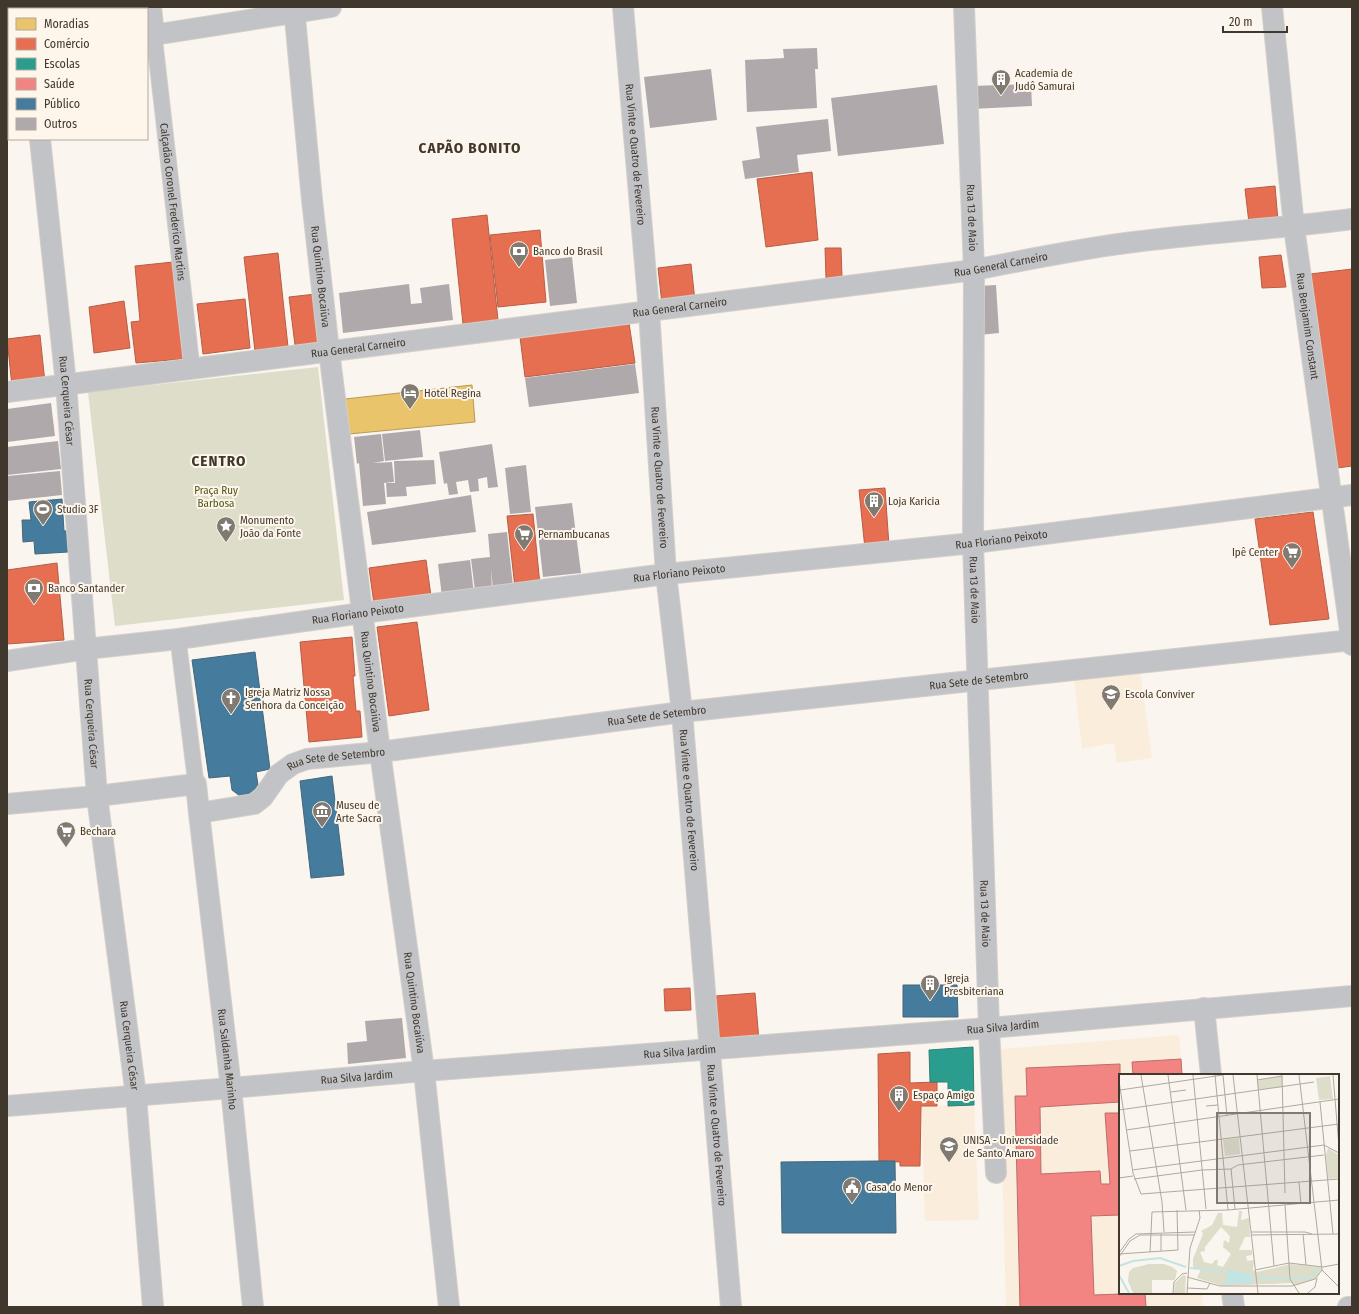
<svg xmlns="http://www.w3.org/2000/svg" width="1359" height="1314" viewBox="0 0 1359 1314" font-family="'Fira Sans Condensed',sans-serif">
	<rect width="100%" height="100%" fill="#faf5ef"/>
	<g fill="#fbeddc">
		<path d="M 1140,671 L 1152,758 L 1117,763 L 1114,743 L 1082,749 L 1074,679 Z"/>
		<path d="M 1179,1035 L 1183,1075 L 1120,1075 L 1120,1293 L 1202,1293 L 1203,1307 L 1006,1307 L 999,1049 Z"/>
		<path d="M 974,1105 L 979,1220 L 925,1221 L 921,1106 Z"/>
	</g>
	<path fill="#ddddca" d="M 318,367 L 344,600 L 115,626 L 88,392 Z"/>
	<path fill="#e9c46a" stroke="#b69a58" d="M 472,385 L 475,422 L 349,434 L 345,399 Z"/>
	<g fill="#e76f51" stroke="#b55e46">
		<path d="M 812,172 L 818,240 L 766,247 L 757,179 Z"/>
		<path d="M 1275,186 L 1278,221 L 1249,223 L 1245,189 Z"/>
		<path d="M 487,215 L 498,320 L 463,324 L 452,219 Z"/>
		<path d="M 540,230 L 546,302 L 498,307 L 490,235 Z"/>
		<path d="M 825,248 L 841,248 L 842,277 L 826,278 Z"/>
		<path d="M 278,253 L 288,347 L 255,351 L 244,257 Z"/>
		<path d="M 1281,255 L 1286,287 L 1262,288 L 1259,257 Z"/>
		<path d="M 173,262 L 183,359 L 136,363 L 131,322 L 140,321 L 135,266 Z"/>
		<path d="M 691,264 L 695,301 L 662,304 L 658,268 Z"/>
		<path d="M 1352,269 L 1352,466 L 1337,468 L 1310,274 Z"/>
		<path d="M 316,294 L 322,343 L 295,345 L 289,297 Z"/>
		<path d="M 245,299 L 250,348 L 203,354 L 197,304 Z"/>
		<path d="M 124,301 L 130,348 L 94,353 L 89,307 Z"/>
		<path d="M 629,323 L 635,363 L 525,377 L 520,337 Z"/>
		<path d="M 40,335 L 45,383 L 12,386 L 7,339 Z"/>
		<path d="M 885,488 L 889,546 L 865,549 L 859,490 Z"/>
		<path d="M 1313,512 L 1329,619 L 1270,625 L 1255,519 Z"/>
		<path d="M 533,514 L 540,585 L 515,588 L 507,516 Z"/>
		<path d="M 426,560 L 431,596 L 374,604 L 369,568 Z"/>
		<path d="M 57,563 L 64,640 L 7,644 L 7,570 Z"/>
		<path d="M 417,622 L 429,710 L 389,716 L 377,627 Z"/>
		<path d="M 352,637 L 355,676 L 353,676 L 356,711 L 360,711 L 362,737 L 309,742 L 300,642 Z"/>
		<path d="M 690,988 L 691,1010 L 665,1011 L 664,989 Z"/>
		<path d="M 755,993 L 759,1041 L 719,1045 L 715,996 Z"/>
		<path d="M 910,1052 L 910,1083 L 937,1082 L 937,1106 L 921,1106 L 920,1166 L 900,1166 L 900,1162 L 879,1161 L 878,1054 Z"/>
	</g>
	<path fill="#2a9d8f" stroke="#317f72" d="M 973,1047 L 974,1105 L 948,1106 L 948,1082 L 930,1082 L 929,1050 Z"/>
	<g fill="#f28482" stroke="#bd6d68">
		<path d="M 1181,1059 L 1182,1075 L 1133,1075 L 1132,1062 Z"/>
		<path d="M 1120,1064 L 1120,1102 L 1040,1107 L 1041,1174 L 1100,1171 L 1101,1184 L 1110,1184 L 1105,1113 L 1120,1113 L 1120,1215 L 1091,1216 L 1094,1295 L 1145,1293 L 1146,1307 L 1020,1307 L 1015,1096 L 1027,1096 L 1026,1068 Z"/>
	</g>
	<g fill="#457b9d" stroke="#44677b">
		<path d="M 62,499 L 64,531 L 67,531 L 68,552 L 35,554 L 34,541 L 23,542 L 22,520 L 31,520 L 29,502 Z"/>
		<path d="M 255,652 L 270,769 L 256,772 L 258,785 L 255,793 L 248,796 L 240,796 L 232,790 L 230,776 L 209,778 L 192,660 Z"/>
		<path d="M 332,776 L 344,875 L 311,878 L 300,781 Z"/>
		<path d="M 903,985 L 957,985 L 958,1017 L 903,1017 Z"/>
		<path d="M 879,1161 L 895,1161 L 896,1233 L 782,1233 L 781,1162 Z"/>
	</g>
	<g fill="#afa9ac">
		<path d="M 817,48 L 818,69 L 815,69 L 817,108 L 747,112 L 745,60 L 784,58 L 783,49 Z"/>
		<path d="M 711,69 L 717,120 L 650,128 L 644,77 Z"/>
		<path d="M 1031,84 L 1032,106 L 971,109 L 971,86 Z"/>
		<path d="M 937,85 L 944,144 L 838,156 L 831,98 Z"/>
		<path d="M 828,119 L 831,151 L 797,155 L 799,172 L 745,179 L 742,161 L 760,158 L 756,127 Z"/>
		<path d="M 572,257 L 577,303 L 550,306 L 545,260 Z"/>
		<path d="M 409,284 L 411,304 L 422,303 L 420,288 L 449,284 L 453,320 L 343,333 L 339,293 Z"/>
		<path d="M 996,285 L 999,333 L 979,335 L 979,286 Z"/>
		<path d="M 635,364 L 639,393 L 529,407 L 525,378 Z"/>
		<path d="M 51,403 L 55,436 L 7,442 L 7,409 Z"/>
		<path d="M 420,430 L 423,457 L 385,461 L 382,434 Z"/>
		<path d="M 381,434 L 384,461 L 373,463 L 392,462 L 394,482 L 384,483 L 386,504 L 363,506 L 359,463 L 357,464 L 354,437 Z"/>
		<path d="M 58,441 L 61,469 L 7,475 L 7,447 Z"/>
		<path d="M 492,444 L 498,487 L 488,488 L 487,477 L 478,479 L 479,491 L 470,492 L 468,480 L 456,482 L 458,494 L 449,495 L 447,483 L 444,484 L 439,452 Z"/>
		<path d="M 434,460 L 436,484 L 406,487 L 407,496 L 387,497 L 386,483 L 395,483 L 394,461 Z"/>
		<path d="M 526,465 L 531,512 L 510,514 L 505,468 Z"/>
		<path d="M 60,471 L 62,495 L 7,501 L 7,476 Z"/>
		<path d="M 471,495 L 476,532 L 372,545 L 367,512 Z"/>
		<path d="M 572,503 L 581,573 L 543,577 L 535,507 Z"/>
		<path d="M 507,532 L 513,586 L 493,589 L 491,569 L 492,589 L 475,591 L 471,559 L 490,557 L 488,534 Z"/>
		<path d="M 470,560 L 474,594 L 442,597 L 438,564 Z"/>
		<path d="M 402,1018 L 406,1058 L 348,1064 L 347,1043 L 367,1041 L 365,1021 Z"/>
	</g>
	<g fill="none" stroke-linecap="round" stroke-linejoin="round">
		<g stroke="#d4cfc9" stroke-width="17">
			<g id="pedestrian">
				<path id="s1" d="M 154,35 L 192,368"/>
				<path d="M 178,639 L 196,784"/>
			</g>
		</g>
		<g stroke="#d4cfc9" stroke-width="22">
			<g id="minor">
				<path d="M 27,7 L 27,9"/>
				<path d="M 151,7 L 154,35"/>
				<path id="s2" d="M 294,7 L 312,200 L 329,351 L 380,752 L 424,1071 L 449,1307"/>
				<path id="s3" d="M 623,7 L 649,311 L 666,574 L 682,712 L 731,1307"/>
				<path id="s4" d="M 964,7 L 974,270 L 973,543 L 989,1028 L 996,1173"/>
				<path id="s5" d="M 1272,7 L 1294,227 L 1352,645"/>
				<path d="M 147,36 L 331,7"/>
				<path d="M 7,59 L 9,59"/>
				<path id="s6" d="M 40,139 L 66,384 L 97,796 L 136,1096 L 153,1307"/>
				<path id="s7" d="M 7,392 L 974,270 C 1024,260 1075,250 1126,243 C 1201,233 1277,229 1352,219"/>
				<path id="s8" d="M 7,661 L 86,649 L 178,639 L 362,613 L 666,574 L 973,543 L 1352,495"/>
				<path id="s9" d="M 7,804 L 97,796 L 196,784 L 199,813 L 254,804 L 263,797 L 279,774 L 293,764 L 307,759 L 380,752 L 682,712 L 1352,640"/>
				<path id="s10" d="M 199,813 L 231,1088 L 253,1307"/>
				<path d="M 1204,1008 L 1211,1075"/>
				<path id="s11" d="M 7,1106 L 231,1088 L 424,1071 L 989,1028 L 1352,996"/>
				<path d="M 1232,1293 L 1234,1307"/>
				<path d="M 1348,1307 L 1352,1307"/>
			</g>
		</g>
		<use href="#pedestrian" stroke="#c2c3c7" stroke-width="15"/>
		<use href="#minor" stroke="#c2c3c7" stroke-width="20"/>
	</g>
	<defs>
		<g id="building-pin" transform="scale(1)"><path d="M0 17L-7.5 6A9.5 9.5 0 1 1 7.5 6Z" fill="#817a71" stroke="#fef5eb"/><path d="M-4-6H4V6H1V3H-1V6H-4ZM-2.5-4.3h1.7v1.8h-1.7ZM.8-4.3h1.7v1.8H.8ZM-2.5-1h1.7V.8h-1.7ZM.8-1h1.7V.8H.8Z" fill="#fff"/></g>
		<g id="bank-pin" transform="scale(1)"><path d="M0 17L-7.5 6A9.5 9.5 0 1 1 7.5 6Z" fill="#817a71" stroke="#fef5eb"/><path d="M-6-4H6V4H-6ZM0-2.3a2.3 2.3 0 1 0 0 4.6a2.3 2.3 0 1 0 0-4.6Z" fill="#fff"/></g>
		<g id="hotel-pin" transform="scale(1)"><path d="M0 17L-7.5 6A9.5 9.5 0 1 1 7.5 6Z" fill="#817a71" stroke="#fef5eb"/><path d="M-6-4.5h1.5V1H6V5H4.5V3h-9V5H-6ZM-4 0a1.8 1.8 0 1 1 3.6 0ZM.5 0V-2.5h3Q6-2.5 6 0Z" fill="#fff"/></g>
		<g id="stadium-pin" transform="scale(1)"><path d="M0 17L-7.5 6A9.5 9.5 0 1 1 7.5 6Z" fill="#817a71" stroke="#fef5eb"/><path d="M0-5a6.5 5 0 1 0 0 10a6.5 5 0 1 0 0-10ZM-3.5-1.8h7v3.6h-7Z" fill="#fff"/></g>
		<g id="sight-pin" transform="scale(1)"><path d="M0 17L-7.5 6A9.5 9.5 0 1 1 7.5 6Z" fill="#817a71" stroke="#fef5eb"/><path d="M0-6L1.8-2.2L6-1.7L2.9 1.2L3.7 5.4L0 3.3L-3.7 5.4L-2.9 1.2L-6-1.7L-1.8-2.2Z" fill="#fff"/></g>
		<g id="supermarket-pin" transform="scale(1)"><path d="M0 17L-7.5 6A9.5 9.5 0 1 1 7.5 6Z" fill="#817a71" stroke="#fef5eb"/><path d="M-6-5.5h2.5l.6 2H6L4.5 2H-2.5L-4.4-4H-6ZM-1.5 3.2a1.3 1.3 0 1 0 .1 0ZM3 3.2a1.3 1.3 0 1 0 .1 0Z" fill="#fff"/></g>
		<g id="school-pin" transform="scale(1)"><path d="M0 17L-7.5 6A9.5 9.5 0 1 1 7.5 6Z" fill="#817a71" stroke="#fef5eb"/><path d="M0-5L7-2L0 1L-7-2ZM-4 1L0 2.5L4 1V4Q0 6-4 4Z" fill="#fff"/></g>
		<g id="church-pin" transform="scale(1)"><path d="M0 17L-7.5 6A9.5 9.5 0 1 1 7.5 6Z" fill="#817a71" stroke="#fef5eb"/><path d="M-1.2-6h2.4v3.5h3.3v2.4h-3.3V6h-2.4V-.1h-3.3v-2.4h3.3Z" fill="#fff"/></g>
		<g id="museum-pin" transform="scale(1)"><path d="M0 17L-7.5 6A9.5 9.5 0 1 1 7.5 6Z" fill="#817a71" stroke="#fef5eb"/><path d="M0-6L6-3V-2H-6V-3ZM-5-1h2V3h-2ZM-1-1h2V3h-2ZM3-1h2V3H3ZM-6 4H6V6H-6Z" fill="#fff"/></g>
		<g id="university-pin" transform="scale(1)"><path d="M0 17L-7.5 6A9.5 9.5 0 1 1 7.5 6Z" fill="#817a71" stroke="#fef5eb"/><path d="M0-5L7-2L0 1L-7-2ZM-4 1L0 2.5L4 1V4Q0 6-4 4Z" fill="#fff"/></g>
		<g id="civic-pin" transform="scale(1)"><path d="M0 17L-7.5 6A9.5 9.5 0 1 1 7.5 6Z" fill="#817a71" stroke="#fef5eb"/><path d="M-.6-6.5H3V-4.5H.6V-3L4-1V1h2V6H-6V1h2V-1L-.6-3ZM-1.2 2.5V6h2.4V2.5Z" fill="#fff"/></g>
	</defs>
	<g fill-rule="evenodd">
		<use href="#building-pin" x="1001" y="79"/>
		<use href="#bank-pin" x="519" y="251"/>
		<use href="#hotel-pin" x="410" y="393"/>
		<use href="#building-pin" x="874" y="501"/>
		<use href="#stadium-pin" x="43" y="509"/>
		<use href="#sight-pin" x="226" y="526"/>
		<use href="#supermarket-pin" x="524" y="534"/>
		<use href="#supermarket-pin" x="1292" y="552"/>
		<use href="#bank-pin" x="34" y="588"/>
		<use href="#school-pin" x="1111" y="694"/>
		<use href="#church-pin" x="231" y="698"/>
		<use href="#museum-pin" x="322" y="811"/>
		<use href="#supermarket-pin" x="66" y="831"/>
		<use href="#building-pin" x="930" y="984"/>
		<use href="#building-pin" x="899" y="1095"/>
		<use href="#university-pin" x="949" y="1146"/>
		<use href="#civic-pin" x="852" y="1187"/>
	</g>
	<g text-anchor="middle" stroke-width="4" stroke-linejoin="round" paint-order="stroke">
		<g font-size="11" fill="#40382d" stroke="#fef5eb" text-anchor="start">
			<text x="1015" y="77">Academia de<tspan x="1015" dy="13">Judô Samurai</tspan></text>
			<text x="533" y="255">Banco do Brasil</text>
			<text x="424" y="397">Hotel Regina</text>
			<text x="888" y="505">Loja Karicia</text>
			<text x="57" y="513">Studio 3F</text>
			<text x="240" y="524">Monumento<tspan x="240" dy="13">João da Fonte</tspan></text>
			<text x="538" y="538">Pernambucanas</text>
			<text x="1278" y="556" text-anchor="end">Ipê Center</text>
			<text x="48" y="592">Banco Santander</text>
			<text x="245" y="696">Igreja Matriz Nossa<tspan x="245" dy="13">Senhora da Conceição</tspan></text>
			<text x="1125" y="698">Escola Conviver</text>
			<text x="336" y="809">Museu de<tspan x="336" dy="13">Arte Sacra</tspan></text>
			<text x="80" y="835">Bechara</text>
			<text x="944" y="982">Igreja<tspan x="944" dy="13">Presbiteriana</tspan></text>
			<text x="913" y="1099">Espaço Amigo</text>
			<text x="963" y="1144">UNISA - Universidade<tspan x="963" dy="13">de Santo Amaro</tspan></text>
			<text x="866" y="1191">Casa do Menor</text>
		</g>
		<g font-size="11" fill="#40382d" stroke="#fef5eb">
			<text dy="4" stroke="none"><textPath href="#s3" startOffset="148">Rua Vinte e Quatro de Fevereiro</textPath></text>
			<text dy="4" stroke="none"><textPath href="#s1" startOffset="168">Calçadão Coronel Frederico Martins</textPath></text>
			<text dy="4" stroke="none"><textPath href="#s4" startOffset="211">Rua 13 de Maio</textPath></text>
			<text dy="4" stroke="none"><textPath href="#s7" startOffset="1002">Rua General Carneiro</textPath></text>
			<text dy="4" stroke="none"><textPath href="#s2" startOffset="271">Rua Quintino Bocaiúva</textPath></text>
			<text dy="4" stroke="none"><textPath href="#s7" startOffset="678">Rua General Carneiro</textPath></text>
			<text dy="4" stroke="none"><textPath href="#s5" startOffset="321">Rua Benjamim Constant</textPath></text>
			<text dy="4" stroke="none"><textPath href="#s7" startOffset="354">Rua General Carneiro</textPath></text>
			<text dy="4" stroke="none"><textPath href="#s6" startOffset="263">Rua Cerqueira César</textPath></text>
			<text dy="4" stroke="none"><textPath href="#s3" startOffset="472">Rua Vinte e Quatro de Fevereiro</textPath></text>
			<text dy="4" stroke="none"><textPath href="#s8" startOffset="1002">Rua Floriano Peixoto</textPath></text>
			<text dy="4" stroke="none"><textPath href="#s8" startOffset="678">Rua Floriano Peixoto</textPath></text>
			<text dy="4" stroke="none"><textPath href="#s4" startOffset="583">Rua 13 de Maio</textPath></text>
			<text dy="4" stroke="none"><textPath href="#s8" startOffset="354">Rua Floriano Peixoto</textPath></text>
			<text dy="4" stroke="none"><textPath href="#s9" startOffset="1023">Rua Sete de Setembro</textPath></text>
			<text dy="4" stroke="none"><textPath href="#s2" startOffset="679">Rua Quintino Bocaiúva</textPath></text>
			<text dy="4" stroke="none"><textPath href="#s9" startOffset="699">Rua Sete de Setembro</textPath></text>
			<text dy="4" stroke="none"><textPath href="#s6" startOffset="587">Rua Cerqueira César</textPath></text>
			<text dy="4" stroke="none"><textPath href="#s9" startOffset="375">Rua Sete de Setembro</textPath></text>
			<text dy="4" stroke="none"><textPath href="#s3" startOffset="796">Rua Vinte e Quatro de Fevereiro</textPath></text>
			<text dy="4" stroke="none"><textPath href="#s4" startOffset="907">Rua 13 de Maio</textPath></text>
			<text dy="4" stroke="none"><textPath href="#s2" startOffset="1003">Rua Quintino Bocaiúva</textPath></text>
			<text dy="4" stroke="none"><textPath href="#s11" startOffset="999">Rua Silva Jardim</textPath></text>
			<text dy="4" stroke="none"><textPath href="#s6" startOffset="911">Rua Cerqueira César</textPath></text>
			<text dy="4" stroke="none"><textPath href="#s11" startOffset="675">Rua Silva Jardim</textPath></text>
			<text dy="4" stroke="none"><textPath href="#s10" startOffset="248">Rua Saldanha Marinho</textPath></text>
			<text dy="4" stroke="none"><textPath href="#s11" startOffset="351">Rua Silva Jardim</textPath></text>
			<text dy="4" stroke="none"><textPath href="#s3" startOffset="1132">Rua Vinte e Quatro de Fevereiro</textPath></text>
		</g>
		<g font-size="11" fill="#525717" stroke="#fef5eb">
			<text x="216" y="494">Praça Ruy<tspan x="216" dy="13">Barbosa</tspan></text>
		</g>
		<g font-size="15" font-weight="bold" letter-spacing="1" fill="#40382d" stroke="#fef5eb">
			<text x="470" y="153">CAPÃO BONITO</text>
			<text x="219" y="466">CENTRO</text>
		</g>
	</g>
	<g transform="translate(1119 1074)">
		<rect width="220" height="220" fill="#faf5ef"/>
		<path d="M 163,2 L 163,13 L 139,16 L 138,6 ZM 211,2 L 214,25 L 200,26 L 197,4 ZM 120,64 L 121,80 L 106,82 L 104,66 ZM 209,74 L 220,81 L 220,104 L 209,105 L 207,81 ZM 120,137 L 123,137 L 122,146 L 130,144 L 131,163 L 126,163 L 120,176 L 133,176 L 133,181 L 127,182 L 128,187 L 135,186 L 134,196 L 138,198 L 172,190 L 201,193 L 203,195 L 196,205 L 175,211 L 172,209 L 104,212 L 78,204 L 82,195 L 74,195 L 74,185 L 84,160 L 82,157 L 93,151 L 99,139 L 103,139 L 104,151 L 118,153 ZM 102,153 L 111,162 L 110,169 L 105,166 L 104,173 L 112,180 L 104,193 L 98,191 L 99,186 L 96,186 L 93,190 L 85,188 L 81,178 L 86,177 L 86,173 ZM 30,190 L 45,190 L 53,193 L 58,197 L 56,206 L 33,206 L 33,219 L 14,219 L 9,207 L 10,198 L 14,194 ZM 64,201 L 67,202 L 66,219 L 55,219 L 56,209 Z" fill="#ddddca" fill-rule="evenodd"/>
		<path d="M 109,196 L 132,200 L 135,207 L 133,209 L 106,210 Z" fill="#c1e5e4"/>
		<path fill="none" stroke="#c1e5e4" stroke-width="2" d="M 0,192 L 14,187 L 41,184 L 67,193M 71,194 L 104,197M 0,201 L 10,219M 139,203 L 170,206M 172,204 L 186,205M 189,205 L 199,196"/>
		<path fill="none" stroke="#b0a9a1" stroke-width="1" d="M 22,1 L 43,128 L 45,158M 49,1 L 67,136M 74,1 L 87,135M 96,1 L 109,136M 104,1 L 108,42M 114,1 L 139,219M 138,1 L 155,192M 163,1 L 166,119M 180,1 L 203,196 L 220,213M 214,1 L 220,73M 138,6 L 163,2M 0,7 L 14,99 L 22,120 L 220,105M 1,16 L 104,1M 52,18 L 67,16M 201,28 L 214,160M 87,32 L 99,31M 0,36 L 195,8M 7,56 L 220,25M 205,71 L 220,79M 11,77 L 220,50M 112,95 L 116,135M 13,96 L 205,71M 0,104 L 14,102M 15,105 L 83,96 L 112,95 L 119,91 L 205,81M 180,108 L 182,130M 166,131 L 171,205 L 180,219M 132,158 L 186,158 L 193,160M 184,160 L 187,191M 132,161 L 220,160M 42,177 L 42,160M 31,178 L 33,138 L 109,136 L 220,126M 0,179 L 10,165 L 17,160 L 76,158M 0,180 L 59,176 L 58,136M 0,183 L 11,167 L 21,161 L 75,161M 136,196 L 170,189 L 204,193 L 220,190M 68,203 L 101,212 L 173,212 L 196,205 L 203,196M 68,214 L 88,215 L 91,209M 54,219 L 55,208 L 63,200 L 68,199M 68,219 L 71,174 L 81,144 L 80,136M 189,219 L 196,213 L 198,204"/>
		<path fill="#817a71" fill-opacity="0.15" stroke="#817a71" stroke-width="2" d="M 98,39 L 191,39 L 191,129 L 98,129 Z"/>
		<rect width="220" height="220" fill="none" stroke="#40382d" stroke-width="2"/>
	</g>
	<rect width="1359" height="1314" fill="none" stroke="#40382d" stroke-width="16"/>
	<rect x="8" y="8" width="140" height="132" fill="#fef5eb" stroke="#b2a99f"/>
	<rect x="16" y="18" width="20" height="12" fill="#e9c46a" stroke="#b2a99f"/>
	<text x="44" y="28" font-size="12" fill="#40382d">Moradias</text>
	<rect x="16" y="38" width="20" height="12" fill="#e76f51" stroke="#b2a99f"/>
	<text x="44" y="48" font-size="12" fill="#40382d">Comércio</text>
	<rect x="16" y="58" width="20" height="12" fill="#2a9d8f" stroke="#b2a99f"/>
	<text x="44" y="68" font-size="12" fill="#40382d">Escolas</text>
	<rect x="16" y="78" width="20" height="12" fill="#f28482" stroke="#b2a99f"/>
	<text x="44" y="88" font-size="12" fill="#40382d">Saúde</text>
	<rect x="16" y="98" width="20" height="12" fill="#457b9d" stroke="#b2a99f"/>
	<text x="44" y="108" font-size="12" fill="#40382d">Público</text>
	<rect x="16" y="118" width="20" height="12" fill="#afa9ac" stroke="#b2a99f"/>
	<text x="44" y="128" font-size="12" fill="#40382d">Outros</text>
	<path d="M1223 26v6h64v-6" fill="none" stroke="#40382d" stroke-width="2"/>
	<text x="1229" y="26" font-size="12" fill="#40382d" stroke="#fef5eb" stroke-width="3" paint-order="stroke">20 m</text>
</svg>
